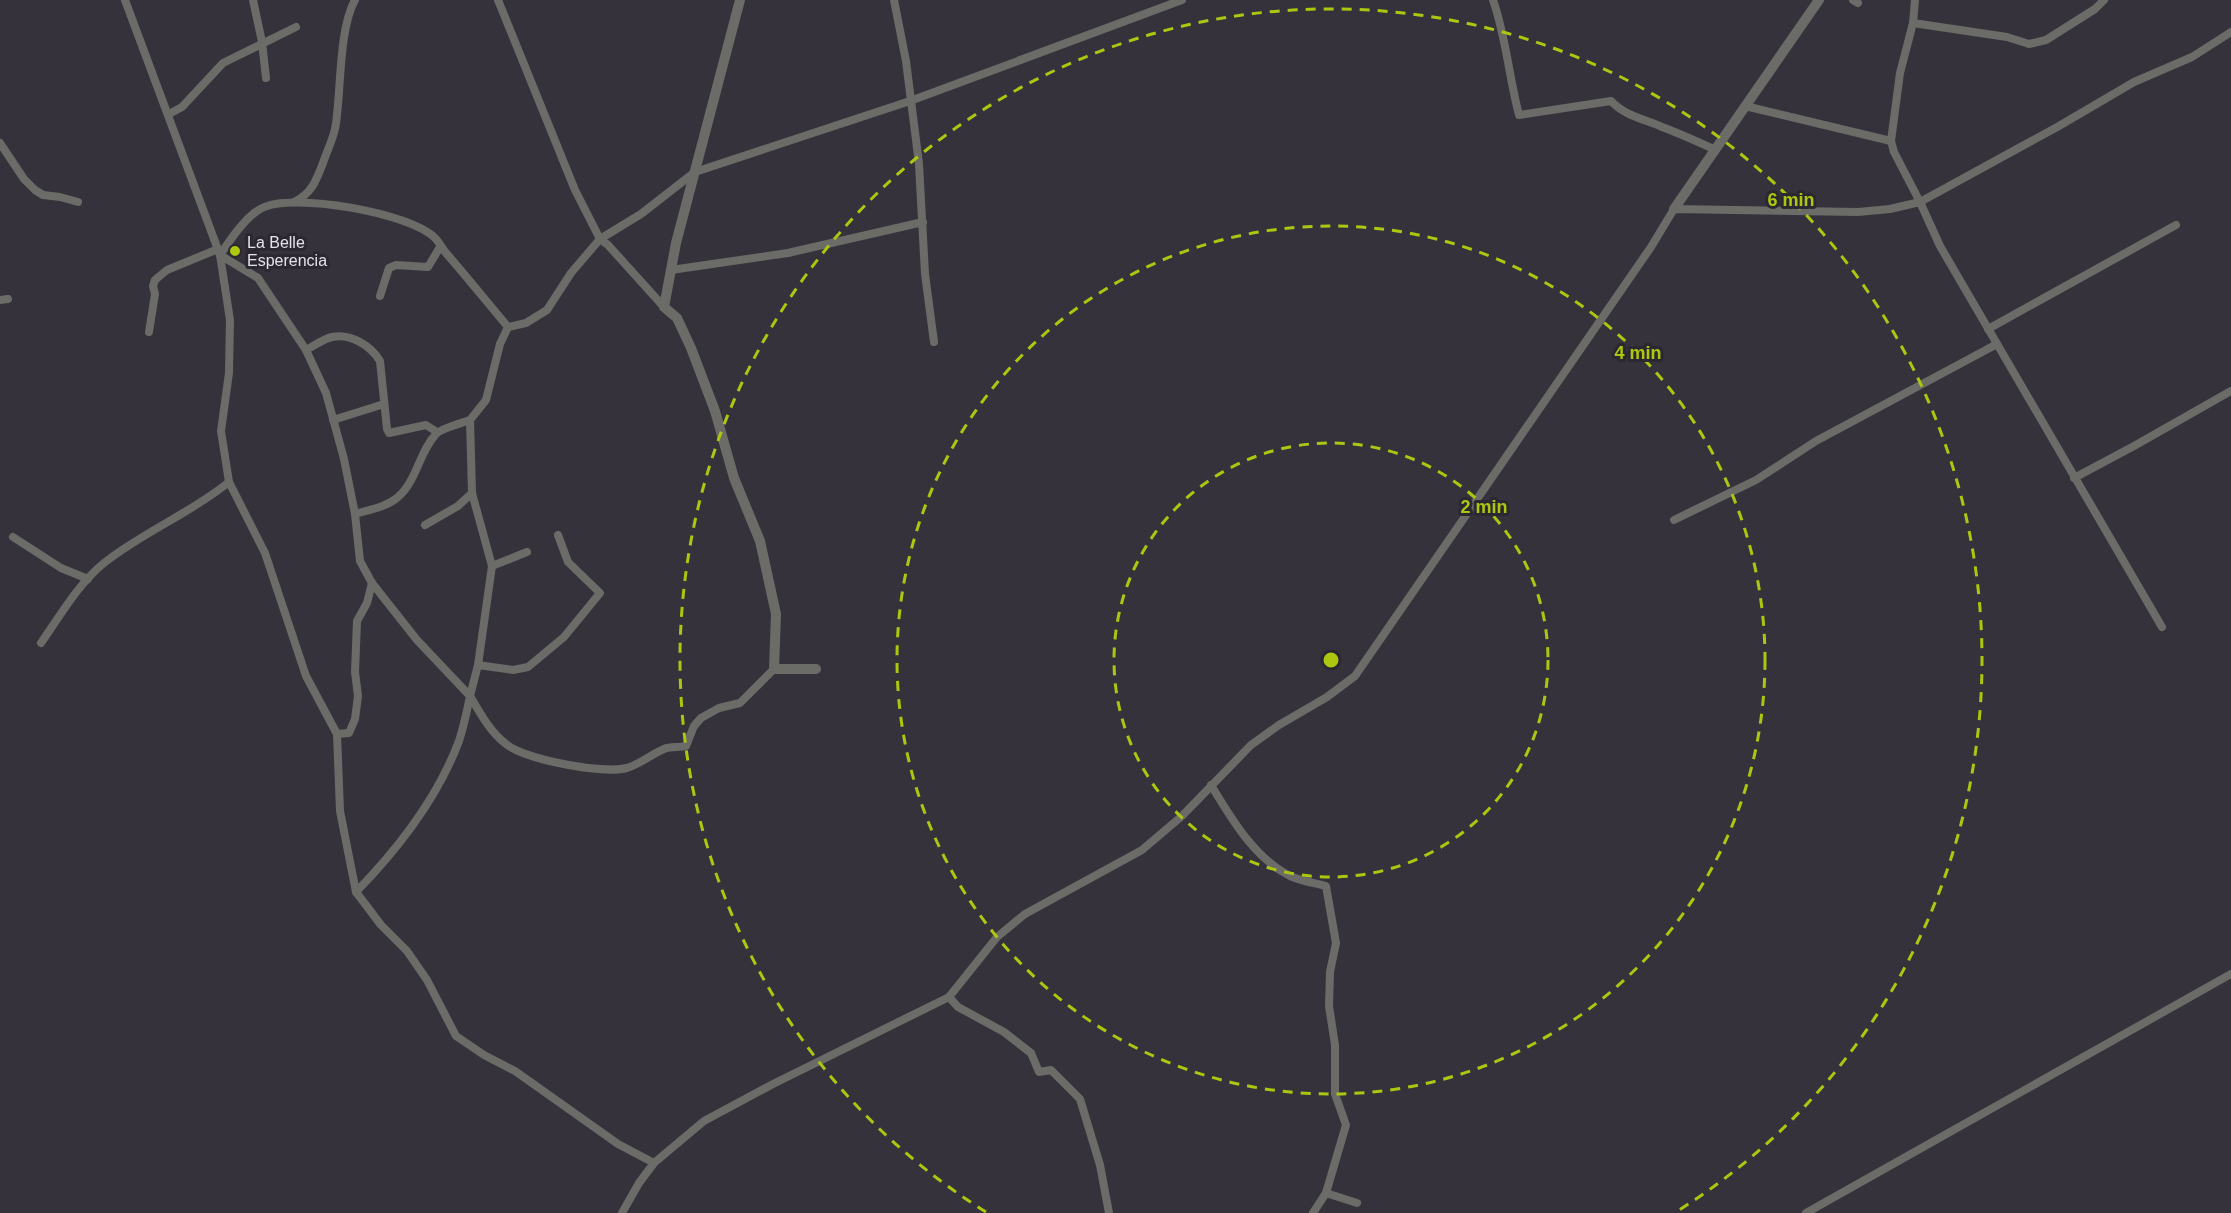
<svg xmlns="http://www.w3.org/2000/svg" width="2231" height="1213" viewBox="0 0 2231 1213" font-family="Helvetica,sans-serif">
	<rect width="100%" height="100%" fill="#36323c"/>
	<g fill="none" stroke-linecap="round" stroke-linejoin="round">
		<g stroke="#6b6c67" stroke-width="8">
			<path d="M 125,0 L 220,255 L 230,320 L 229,373 L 221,431 L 229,482 L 265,553 L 306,676 L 337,734 L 340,811 L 356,892"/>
			<path d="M 253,0 L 262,42 L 266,78"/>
			<path d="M 498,0 L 575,190 L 600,239 L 571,273 L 547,310 L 526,323 L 508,327 L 500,344 L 486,400 L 470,420 L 472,493 L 492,566 L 478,665 L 470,696 C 480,713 490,732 506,744 C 525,760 603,774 627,768 C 640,764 652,754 664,749 C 671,746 679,748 686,746 L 694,726 L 701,718 L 719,708 L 740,703 L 774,669"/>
			<path d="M 894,0 L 906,61 L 919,164 L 925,274 L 934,342"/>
			<path d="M 1493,0 C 1506,37 1509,77 1519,115 L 1611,101 C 1625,116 1644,119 1662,127 C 1681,134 1698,142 1716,150"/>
			<path d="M 1853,0 L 1858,3"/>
			<path d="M 1915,0 L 1913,23 L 1900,73 L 1891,141 L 1894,152 L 1920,202 L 1940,246 L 2162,627"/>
			<path d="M 1913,23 L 2007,37 L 2029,44 L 2046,40 L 2095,9 L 2104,0"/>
			<path d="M 1745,106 L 1891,141"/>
			<path d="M 169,114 L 182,107 L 223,63 L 296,27"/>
			<path d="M 0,143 L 24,179 L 35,190 L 43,195 L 60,197 L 78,202"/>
			<path d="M 294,202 C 312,193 316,181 323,163 C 327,150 335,136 336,123 C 341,90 339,28 355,0"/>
			<path d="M 220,255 L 258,278 L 306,350 L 326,393 L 344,459 L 355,514 L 360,561 L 372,583 L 417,640 L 470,696 C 467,711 464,726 459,741 C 438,797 397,850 356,892 L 381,925 L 407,951 L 427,980 L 456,1036 L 484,1055 L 515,1071 L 618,1144 L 654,1163"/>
			<path d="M 220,255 C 230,240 246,216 262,208 C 292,192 411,213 435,238 C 439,242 442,248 446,253 C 467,277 487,302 508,327"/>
			<path d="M 671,270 L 788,253 L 923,222"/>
			<path d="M 380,296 L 389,268 L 396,265 L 428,267 L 440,247"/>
			<path d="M 0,300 L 8,299"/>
			<path d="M 664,307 L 608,245 L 600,239 L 641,214 L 695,172 L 910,101 L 1182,0"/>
			<path d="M 1988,329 L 2176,225"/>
			<path d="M 149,332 L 155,294 L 153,286 L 155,280 L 167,270 L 218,249"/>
			<path d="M 306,350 C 314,346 323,339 332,337 C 351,333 371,346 380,361 L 387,429 L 389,433 L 426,425 L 437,432"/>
			<path d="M 333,420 L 384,404"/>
			<path d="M 2074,478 L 2134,446 L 2231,391"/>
			<path d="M 355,514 C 368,510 387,507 398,497 C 417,481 419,452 436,434 C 440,429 462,423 470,420"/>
			<path d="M 1674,520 L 1756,480 L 1816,441 L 1997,344"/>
			<path d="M 425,525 L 458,506 L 472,493"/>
			<path d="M 13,537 L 61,568 L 88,579"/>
			<path d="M 492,566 L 527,552"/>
			<path d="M 41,643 C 60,616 78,584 104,563 C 143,532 191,513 229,482"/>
			<path d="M 478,665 L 513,670 L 528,667 L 564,637 L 600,593 L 568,562 L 558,535"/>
			<path d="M 337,734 L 349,733 L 355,719 L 358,696 L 355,672 L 357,621 L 367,603 L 372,583"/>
			<path d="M 1211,785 C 1231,818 1254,858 1290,876 C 1301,881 1315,883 1326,886 L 1336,943 L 1330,972 L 1329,1006 L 1335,1045 L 1335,1094 L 1346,1125 L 1326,1193 L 1313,1213"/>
			<path d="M 949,997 L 958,1007 L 1004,1032 L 1031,1053 L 1039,1072 L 1051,1070 L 1080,1099 L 1100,1165 L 1109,1213"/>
			<path d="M 1326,1193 L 1357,1203"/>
			<path d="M 622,1213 L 639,1183 L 654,1163 L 704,1121 L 773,1084 L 949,997 L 997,937 L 1025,914 L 1142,850 L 1182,816 L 1251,745 L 1279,725 L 1327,697 L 1355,676 L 1651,247 L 1674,209 L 1858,212 L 1890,209 L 1920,202 L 2059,126 L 2134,82 L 2192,57 L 2231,32"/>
			<path d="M 1806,1213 L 2231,974"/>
		</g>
		<g stroke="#6b6c67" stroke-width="10">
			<path d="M 740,0 L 676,243 L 664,307 L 677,318 L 691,348 L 715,411 L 734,478 L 760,541 L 776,614 L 774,669 L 816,669"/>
			<path d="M 1674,209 L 1819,0"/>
		</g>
	</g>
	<g fill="none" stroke="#adc60f" stroke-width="3" stroke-dasharray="10 8">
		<circle cx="1331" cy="660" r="217"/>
		<circle cx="1331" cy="660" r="434"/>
		<path d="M986 1212A651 651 0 1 1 1676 1212"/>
	</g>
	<circle fill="#adc60f" stroke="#2c2832" stroke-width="2" cx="235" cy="251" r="6"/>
	<g text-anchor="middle" stroke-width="6" stroke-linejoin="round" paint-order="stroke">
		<g font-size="16" fill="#e4e2e9" stroke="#2c2832" text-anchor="start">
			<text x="247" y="248">La Belle<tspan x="247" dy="18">Esperencia</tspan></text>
		</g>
	</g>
	<circle cx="1331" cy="660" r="9" fill="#adc60f" stroke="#2c2832" stroke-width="3"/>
	<g font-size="18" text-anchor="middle" font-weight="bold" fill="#adc60f" stroke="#2c2832" stroke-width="6" stroke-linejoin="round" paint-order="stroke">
		<text x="1791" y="206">6 min</text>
		<text x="1638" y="359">4 min</text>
		<text x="1484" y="513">2 min</text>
	</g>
</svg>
